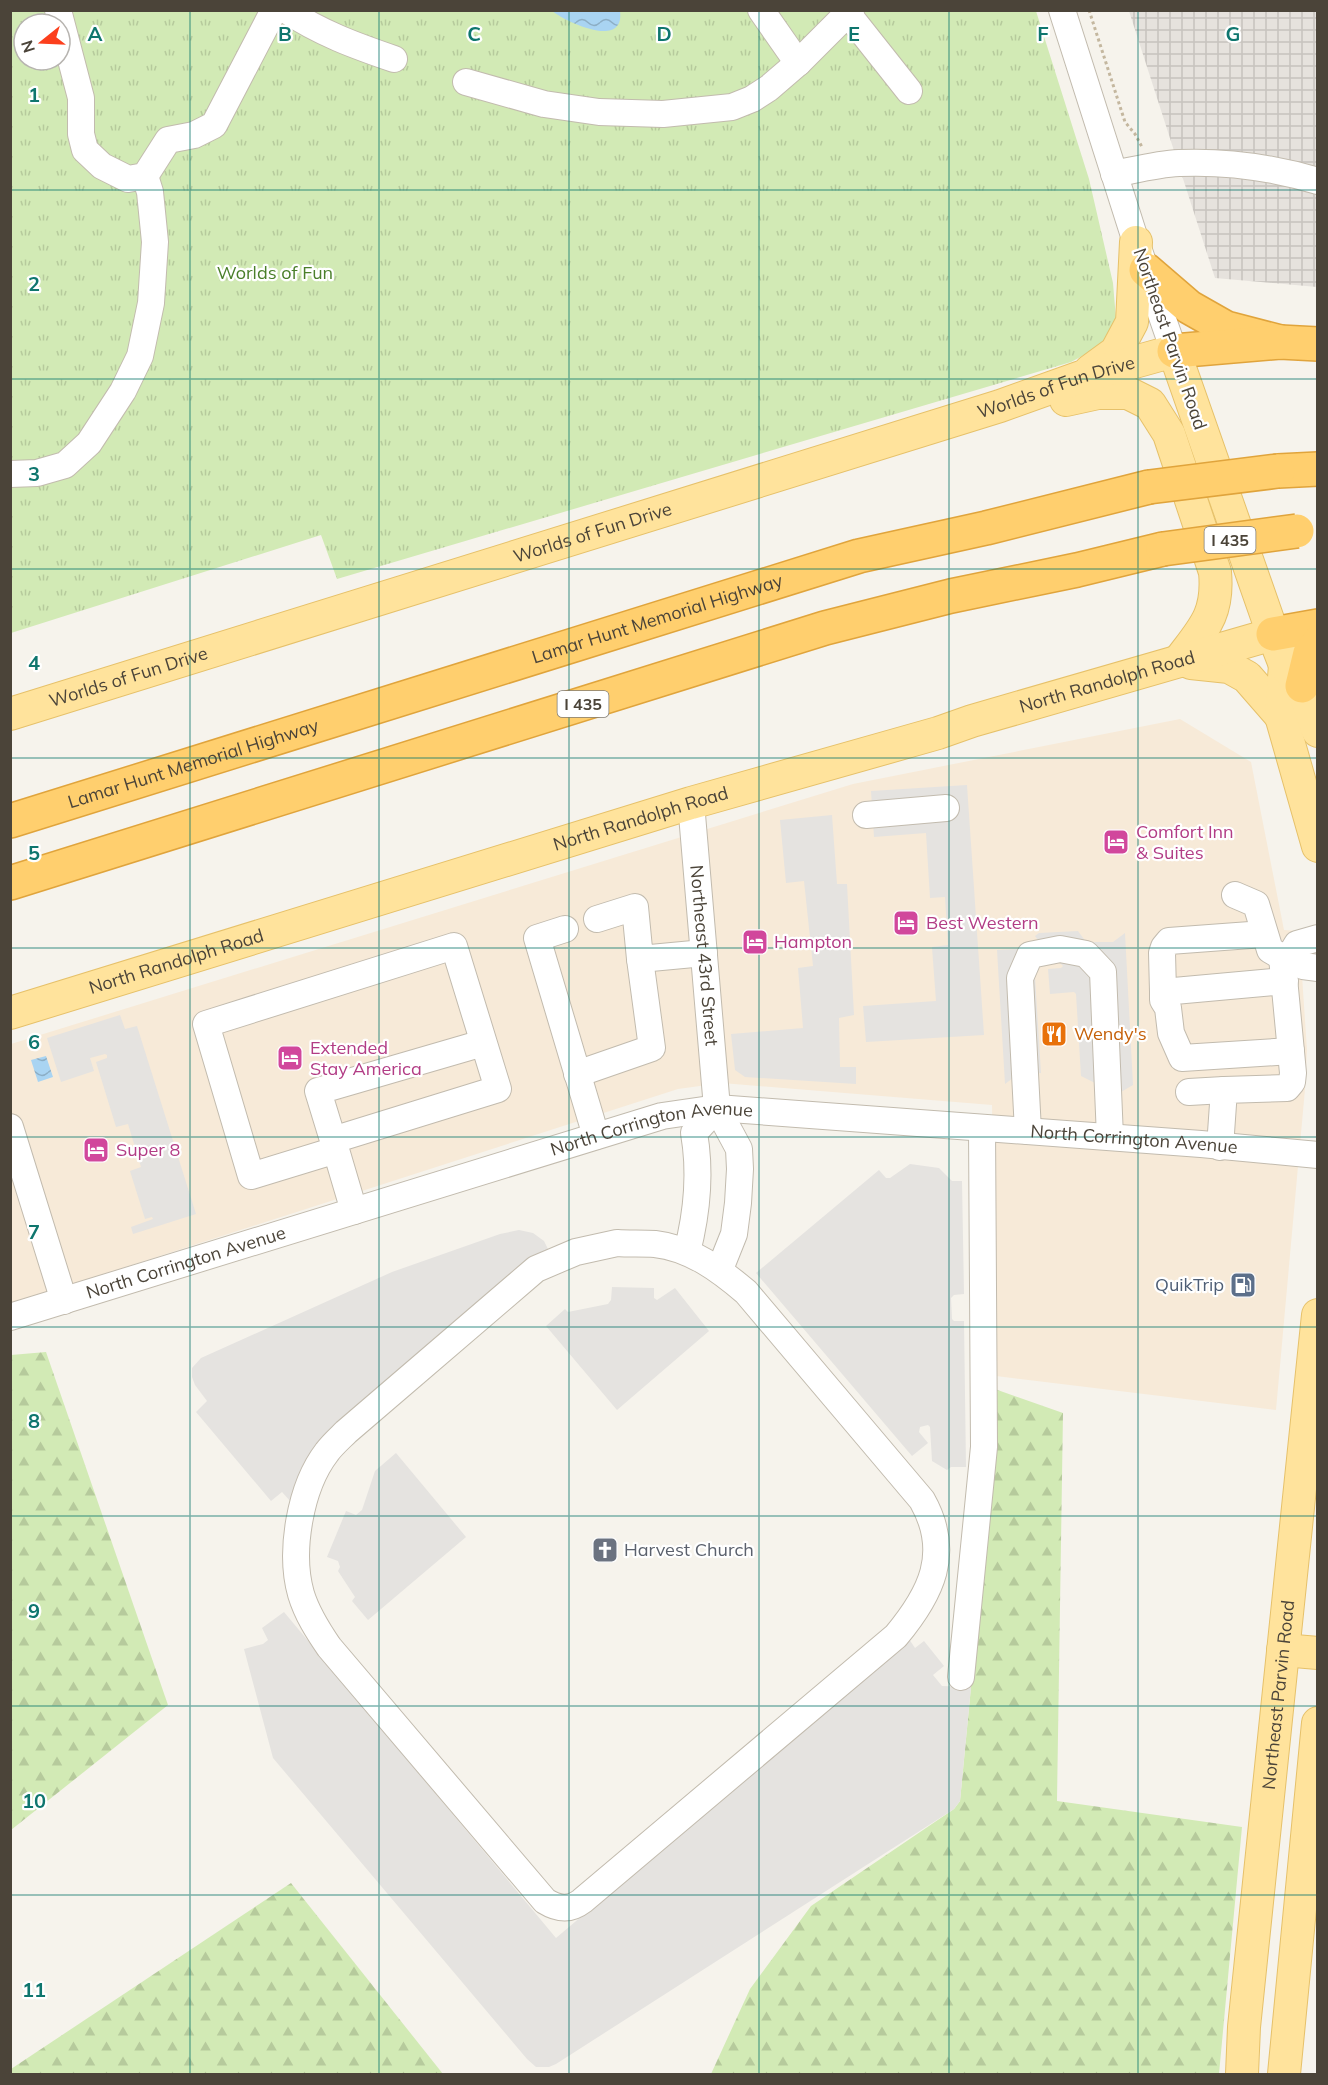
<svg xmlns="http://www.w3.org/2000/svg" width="1328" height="2085" viewBox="0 0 1328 2085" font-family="Mulish,sans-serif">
	<defs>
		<pattern id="industrial-grid" width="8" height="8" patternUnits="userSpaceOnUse" patternTransform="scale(1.5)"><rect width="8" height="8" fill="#e6e2dd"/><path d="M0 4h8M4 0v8" fill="none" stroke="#c7c3be"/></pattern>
		<pattern id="forest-firs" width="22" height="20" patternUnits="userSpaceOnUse" patternTransform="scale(1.5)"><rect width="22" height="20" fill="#d2eab5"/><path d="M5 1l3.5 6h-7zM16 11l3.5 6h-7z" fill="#b6ca9c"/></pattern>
		<pattern id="park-tufts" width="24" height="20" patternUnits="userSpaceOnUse" patternTransform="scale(1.5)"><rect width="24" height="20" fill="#d2eab5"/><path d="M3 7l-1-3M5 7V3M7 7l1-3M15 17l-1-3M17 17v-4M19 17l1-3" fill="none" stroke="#b6ca9c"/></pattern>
		<pattern id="water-waves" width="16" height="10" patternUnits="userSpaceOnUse" patternTransform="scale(1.5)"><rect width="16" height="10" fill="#a9d4f2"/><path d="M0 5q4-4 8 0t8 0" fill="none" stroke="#8caec5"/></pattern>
	</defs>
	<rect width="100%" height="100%" fill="#f6f3ec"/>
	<path fill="#f7ead8" d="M 1180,719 L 1251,762 L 1284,930 L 1299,931 L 1307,1050 L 1305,1089 L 1276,1410 L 996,1376 L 992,1105 L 722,1083 L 678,1089 L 11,1304 L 11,1044 L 853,784 Z"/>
	<path fill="url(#industrial-grid)" d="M 1129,11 L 1317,11 L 1317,287 L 1215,278 Z"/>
	<g fill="url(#forest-firs)">
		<path d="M 46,1352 L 168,1705 L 11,1830 L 11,1355 Z"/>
		<path d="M 992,1388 L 1063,1413 L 1057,1801 L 1242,1827 L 1219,2074 L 711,2074 L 750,1989 L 811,1906 L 954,1809 L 960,1801 L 971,1687 Z"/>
		<path d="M 291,1883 L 443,2074 L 11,2074 L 11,2069 Z"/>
	</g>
	<path fill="url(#park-tufts)" fill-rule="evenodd" d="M 11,11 L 1036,11 L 1089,179 L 1113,283 L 1116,319 L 1108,339 L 1097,348 L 1071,362 L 337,579 L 321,535 L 11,633 ZM 24,24 L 60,24 L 60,60 L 24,60 Z"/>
	<g fill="#e5e3e0">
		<path d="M 967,785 L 984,1035 L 866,1042 L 863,1006 L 936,1001 L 932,947 L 948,945 L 945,897 L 930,898 L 926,833 L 874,837 L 871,791 Z"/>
		<path d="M 832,815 L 837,884 L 847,884 L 854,1015 L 839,1018 L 840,1067 L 856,1067 L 856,1084 L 745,1077 L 735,1070 L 731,1034 L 803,1028 L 798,968 L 813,966 L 804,881 L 786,883 L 780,820 Z"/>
		<path d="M 1078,931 L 1086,942 L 1113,942 L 1125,933 L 1133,1085 L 1121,1092 L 1097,1084 L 1081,1076 L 1076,994 L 1074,992 L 1050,994 L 1048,969 L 1061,968 L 1063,966 L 1059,962 L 1041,965 L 1036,970 L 1035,977 L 1041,1073 L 1017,1075 L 1005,1084 L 997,950 L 1037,948 L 1041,944 L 1035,936 L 1039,933 Z"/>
		<path d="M 120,1015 L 125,1029 L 137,1026 L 196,1214 L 133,1234 L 131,1227 L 153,1219 L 152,1217 L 145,1219 L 130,1171 L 141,1167 L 128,1124 L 116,1127 L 96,1062 L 107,1058 L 107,1055 L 105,1054 L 90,1058 L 94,1071 L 61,1082 L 47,1038 Z"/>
		<path d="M 910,1164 L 939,1168 L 952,1181 L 962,1181 L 964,1294 L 954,1295 L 951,1298 L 952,1319 L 954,1321 L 964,1321 L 966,1467 L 951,1467 L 947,1470 L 932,1461 L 930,1427 L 928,1425 L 920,1427 L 919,1432 L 928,1443 L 912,1456 L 756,1273 L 879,1170 L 886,1178 L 890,1178 Z"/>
		<path d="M 519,1230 L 533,1233 L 544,1241 L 549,1251 L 291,1502 L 282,1492 L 271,1501 L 196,1412 L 207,1401 L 195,1385 L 192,1377 L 192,1368 L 201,1358 L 392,1272 L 500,1234 Z"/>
		<path d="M 612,1287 L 654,1288 L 654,1298 L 657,1300 L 675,1288 L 709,1331 L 617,1410 L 546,1326 L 565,1309 L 568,1312 L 608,1304 L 611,1300 Z"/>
		<path d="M 396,1453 L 466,1537 L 368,1620 L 352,1601 L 355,1597 L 338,1571 L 340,1567 L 338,1561 L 327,1557 L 346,1511 L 356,1515 L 362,1510 L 375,1471 Z"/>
		<path d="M 284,1612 L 556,1938 L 909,1639 L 915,1648 L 924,1641 L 944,1666 L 933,1675 L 942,1686 L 971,1687 L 960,1801 L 954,1809 L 556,2064 L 549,2067 L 536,2067 L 527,2059 L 273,1758 L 244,1649 L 263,1644 L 268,1640 L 262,1628 Z"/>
	</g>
	<g fill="url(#water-waves)">
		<path d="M 552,11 L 620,11 C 625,50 566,22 552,11 Z"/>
		<path d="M 46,1056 L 53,1077 L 38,1082 L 31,1060 Z"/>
	</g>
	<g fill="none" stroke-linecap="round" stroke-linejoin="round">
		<g stroke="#c2bbae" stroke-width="28">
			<g id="minor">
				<path d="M 58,10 L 81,98 L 81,134 L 85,150 L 102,166 L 128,179 L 145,176 L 168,140 L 194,135 L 214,125 L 274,10"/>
				<path d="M 286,10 C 320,33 356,46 394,59"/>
				<path d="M 761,10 L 798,63"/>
				<path d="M 1062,10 L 1136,242 L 1174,351"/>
				<path d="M 848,14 L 909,91"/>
				<path d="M 466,82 L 544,104 L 599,112 L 663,114 L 732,107 L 752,99 L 769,88 L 798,63 L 851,10"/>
				<path d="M 1114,174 C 1135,170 1157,164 1179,163 C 1225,161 1274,168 1318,181"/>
				<path d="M 10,474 L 37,473 L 65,465 L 89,443 L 123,391 L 140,356 L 151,303 L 155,242 L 150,192 L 145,176"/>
				<path id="s1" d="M 691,803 L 717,1108 L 739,1149 L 740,1169 L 738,1203 L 734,1234 L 720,1269"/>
				<path d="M 866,815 L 946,808"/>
				<path d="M 1235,895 L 1256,904 L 1270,950 L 1282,957 L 1289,957 L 1303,966 L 1318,968"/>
				<path d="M 597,919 L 635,907 L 640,959 L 704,953"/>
				<path d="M 565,929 L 537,938 L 596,1136"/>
				<path d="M 1264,934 L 1169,941 L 1164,947 L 1162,953 L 1163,992 L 1285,981"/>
				<path d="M 1289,957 L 1297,944 L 1318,938"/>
				<path d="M 1163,992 L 1163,1000 L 1168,1008 L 1171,1033 L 1182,1058 L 1291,1051"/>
				<path d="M 577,1074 L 652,1048 L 640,959"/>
				<path d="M 1189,1092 L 1224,1090"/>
				<path d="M 10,1127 L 64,1301"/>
				<path d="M 1028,1131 L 1020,978 L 1030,955 L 1060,949 L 1086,954 L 1103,972 L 1110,1137"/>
				<path d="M 333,1140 L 318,1091 L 483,1043"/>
				<path d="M 1220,1147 L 1224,1090 L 1287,1088 L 1292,1082 L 1293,1073 L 1282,957"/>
				<path d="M 336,1150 L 333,1140 L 498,1089 L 454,946 L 206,1024 L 251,1176 L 336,1150 L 354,1211"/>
				<path d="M 617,1243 C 629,1244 642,1243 655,1244 C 691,1248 720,1270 746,1292 L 922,1500 C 952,1553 931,1594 896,1636 L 582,1901 C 569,1911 558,1909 545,1901 L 329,1647 C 318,1631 307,1614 301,1594 C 289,1552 300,1487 327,1452 C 332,1445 340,1438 346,1432 L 536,1269 L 576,1252 Z"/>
				<path d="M 687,1252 C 697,1213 701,1173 694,1133 L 717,1108"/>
				<path id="s2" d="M 10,1317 L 662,1116 L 717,1108 L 1201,1144 L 1318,1155"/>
				<path d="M 961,1677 L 984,1447 L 982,1128"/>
			</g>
		</g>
		<g stroke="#e6c16a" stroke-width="34">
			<g id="major">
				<path d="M 1090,371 L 1116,352 L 1132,322 L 1136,242"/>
				<path d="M 1066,400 L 1098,393 L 1128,393 L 1150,404 L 1169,434 L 1215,572 C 1219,615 1203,629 1179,661"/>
				<path d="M 1191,663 L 1229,667 L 1247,677 L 1281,716"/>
				<path d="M 1285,665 L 1281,716 L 1318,846"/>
				<path id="s3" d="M 10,714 L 1000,406 L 1081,377 L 1174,351 L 1273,634 L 1285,665 L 1302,686 L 1318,731"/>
				<path id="s4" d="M 10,1013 L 691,803 L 938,733 L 972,721 L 1273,634"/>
				<path d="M 1283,1650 L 1318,1653"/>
				<path id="s5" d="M 1242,2074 L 1244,2027 L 1318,1315"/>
				<path d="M 1284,2074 L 1318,1723"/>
			</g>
		</g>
		<g stroke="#e0a43c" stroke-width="36">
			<g id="highway">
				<path d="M 1146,270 L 1189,307 L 1226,328 L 1280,342"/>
				<path d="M 1174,351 L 1280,342 L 1318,344"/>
				<path d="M 1278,471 L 1318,469"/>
				<path d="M 1273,634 L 1318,626"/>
				<path d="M 1302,686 L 1310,653 L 1318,643"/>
				<path id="s6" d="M 10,821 L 859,556 L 986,528 L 1149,487"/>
				<path d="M 10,883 L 825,628 L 951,596 L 1077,570 L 1163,549"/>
			</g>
		</g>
		<path stroke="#c4b79f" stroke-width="3" stroke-dasharray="3 3" stroke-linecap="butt" d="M 1089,10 L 1125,122 L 1135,134 L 1142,147"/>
		<use href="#minor" stroke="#fff" stroke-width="26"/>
		<use href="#major" stroke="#ffe39c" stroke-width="32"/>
		<use href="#highway" stroke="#ffcf6e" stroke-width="33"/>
		<g stroke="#e0a43c" stroke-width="36" stroke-linecap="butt">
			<g id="highway-bridge">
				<path d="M 1149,487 L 1278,471"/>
				<path d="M 1163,549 L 1297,531"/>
			</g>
		</g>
		<use href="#highway-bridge" stroke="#ffcf6e" stroke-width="33"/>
	</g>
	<path fill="none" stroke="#0f766e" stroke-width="1.5" stroke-opacity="0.55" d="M 190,10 L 190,2074M 379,10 L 379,2074M 569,10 L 569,2074M 759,10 L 759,2074M 949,10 L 949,2074M 1138,10 L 1138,2074M 10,190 L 1318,190M 10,379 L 1318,379M 10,569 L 1318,569M 10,758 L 1318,758M 10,948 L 1318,948M 10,1137 L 1318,1137M 10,1327 L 1318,1327M 10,1516 L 1318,1516M 10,1706 L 1318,1706M 10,1895 L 1318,1895"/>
	<defs>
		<g id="hotel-square" transform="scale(1.35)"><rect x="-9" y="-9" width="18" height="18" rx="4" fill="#d1479c" stroke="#fff"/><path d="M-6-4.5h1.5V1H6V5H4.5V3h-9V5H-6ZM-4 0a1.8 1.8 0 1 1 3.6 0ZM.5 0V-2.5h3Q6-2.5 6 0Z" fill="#fff"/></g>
		<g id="restaurant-square" transform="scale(1.35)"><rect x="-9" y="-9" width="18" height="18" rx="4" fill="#e8710a" stroke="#fff"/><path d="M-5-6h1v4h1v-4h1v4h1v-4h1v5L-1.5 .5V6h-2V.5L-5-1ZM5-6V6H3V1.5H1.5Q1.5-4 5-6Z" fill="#fff"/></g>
		<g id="fuel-square" transform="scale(1.35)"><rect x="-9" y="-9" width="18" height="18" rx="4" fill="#5c6f8a" stroke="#fff"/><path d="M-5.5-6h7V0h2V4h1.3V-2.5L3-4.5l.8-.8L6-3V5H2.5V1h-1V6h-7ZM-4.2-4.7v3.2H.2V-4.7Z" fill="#fff"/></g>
		<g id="church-square" transform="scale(1.35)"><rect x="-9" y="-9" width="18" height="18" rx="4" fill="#6b7280" stroke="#fff"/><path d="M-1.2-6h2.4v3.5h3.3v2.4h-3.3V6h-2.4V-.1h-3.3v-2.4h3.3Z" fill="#fff"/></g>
	</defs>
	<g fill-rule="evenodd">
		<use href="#hotel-square" x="1116" y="842"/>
		<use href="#hotel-square" x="906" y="923"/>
		<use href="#hotel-square" x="755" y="942"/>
		<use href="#restaurant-square" x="1054" y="1034"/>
		<use href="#hotel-square" x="290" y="1058"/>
		<use href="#hotel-square" x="96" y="1150"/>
		<use href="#fuel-square" x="1243" y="1285"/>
		<use href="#church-square" x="605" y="1550"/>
	</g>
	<g text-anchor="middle" stroke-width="4.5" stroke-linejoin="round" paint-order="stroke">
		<g fill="#fff" stroke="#817c74" stroke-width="1.5">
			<rect x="1204.5" y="527" width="51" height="26" rx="4.5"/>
			<rect x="557.5" y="691" width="51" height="26" rx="4.5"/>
		</g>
		<g font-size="16" font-weight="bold" fill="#4b4439">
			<text x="1230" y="546">I 435</text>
			<text x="583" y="710">I 435</text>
		</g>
		<g font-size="18" fill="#4a7f2a" stroke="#fff">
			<text x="275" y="279">Worlds of Fun</text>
		</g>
		<g font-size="18" fill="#4b4439" stroke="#fff">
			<text transform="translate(1170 339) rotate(71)" y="6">Northeast Parvin Road</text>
			<text dy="6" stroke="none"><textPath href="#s3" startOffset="1096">Worlds of Fun Drive</textPath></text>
			<text dy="6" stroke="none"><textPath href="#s3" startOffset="610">Worlds of Fun Drive</textPath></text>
			<text dy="6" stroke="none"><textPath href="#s6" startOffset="678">Lamar Hunt Memorial Highway</textPath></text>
			<text dy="6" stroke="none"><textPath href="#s3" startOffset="124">Worlds of Fun Drive</textPath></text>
			<text dy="6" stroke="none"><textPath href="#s4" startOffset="1146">North Randolph Road</textPath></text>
			<text dy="6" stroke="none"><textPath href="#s6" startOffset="192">Lamar Hunt Memorial Highway</textPath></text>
			<text dy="6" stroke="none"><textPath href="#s4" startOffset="660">North Randolph Road</textPath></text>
			<text dy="6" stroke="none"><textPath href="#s1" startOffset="153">Northeast 43rd Street</textPath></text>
			<text dy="6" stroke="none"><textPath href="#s4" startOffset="174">North Randolph Road</textPath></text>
			<text dy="6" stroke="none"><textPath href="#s2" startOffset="670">North Corrington Avenue</textPath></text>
			<text dy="6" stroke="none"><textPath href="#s2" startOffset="1156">North Corrington Avenue</textPath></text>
			<text dy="6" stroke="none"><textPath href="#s2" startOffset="184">North Corrington Avenue</textPath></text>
			<text dy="6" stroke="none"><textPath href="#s5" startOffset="381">Northeast Parvin Road</textPath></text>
		</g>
		<g font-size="18" fill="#b23c85" stroke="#fff" text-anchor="start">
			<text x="1136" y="838">Comfort Inn<tspan x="1136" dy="21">&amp; Suites</tspan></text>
			<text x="926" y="929">Best Western</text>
			<text x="774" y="948">Hampton</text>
			<text x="310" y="1054">Extended<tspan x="310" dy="21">Stay America</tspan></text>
			<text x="116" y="1156">Super 8</text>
		</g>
		<g font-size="18" fill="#c56008" stroke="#fff" text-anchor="start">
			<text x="1074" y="1040">Wendy's</text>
		</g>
		<g font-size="18" fill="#4e5e75" stroke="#fff" text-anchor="end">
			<text x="1224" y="1291">QuikTrip</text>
		</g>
		<g font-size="18" fill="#5b616d" stroke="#fff" text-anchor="start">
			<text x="624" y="1556">Harvest Church</text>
		</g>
	</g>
	<g font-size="20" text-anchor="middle" font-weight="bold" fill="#0f766e" stroke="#fff" stroke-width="4.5" stroke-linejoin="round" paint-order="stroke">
		<text x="95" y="41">A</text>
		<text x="285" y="41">B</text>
		<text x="474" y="41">C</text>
		<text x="664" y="41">D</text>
		<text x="854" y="41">E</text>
		<text x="1043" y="41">F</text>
		<text x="1233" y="41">G</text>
		<text x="34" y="102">1</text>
		<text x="34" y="291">2</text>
		<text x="34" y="481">3</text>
		<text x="34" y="670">4</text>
		<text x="34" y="860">5</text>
		<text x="34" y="1049">6</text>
		<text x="34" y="1239">7</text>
		<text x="34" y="1428">8</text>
		<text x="34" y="1618">9</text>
		<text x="34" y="1808">10</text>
		<text x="34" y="1997">11</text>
	</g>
	<rect width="1328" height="2085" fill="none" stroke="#4b4439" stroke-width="24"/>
	<g transform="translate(42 42) rotate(252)"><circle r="28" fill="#ffffff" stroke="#b7b4b0" stroke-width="1.5"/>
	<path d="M0-4.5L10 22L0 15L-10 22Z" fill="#fc3f1d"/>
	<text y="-9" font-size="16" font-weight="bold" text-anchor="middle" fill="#4b4439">N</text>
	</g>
</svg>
